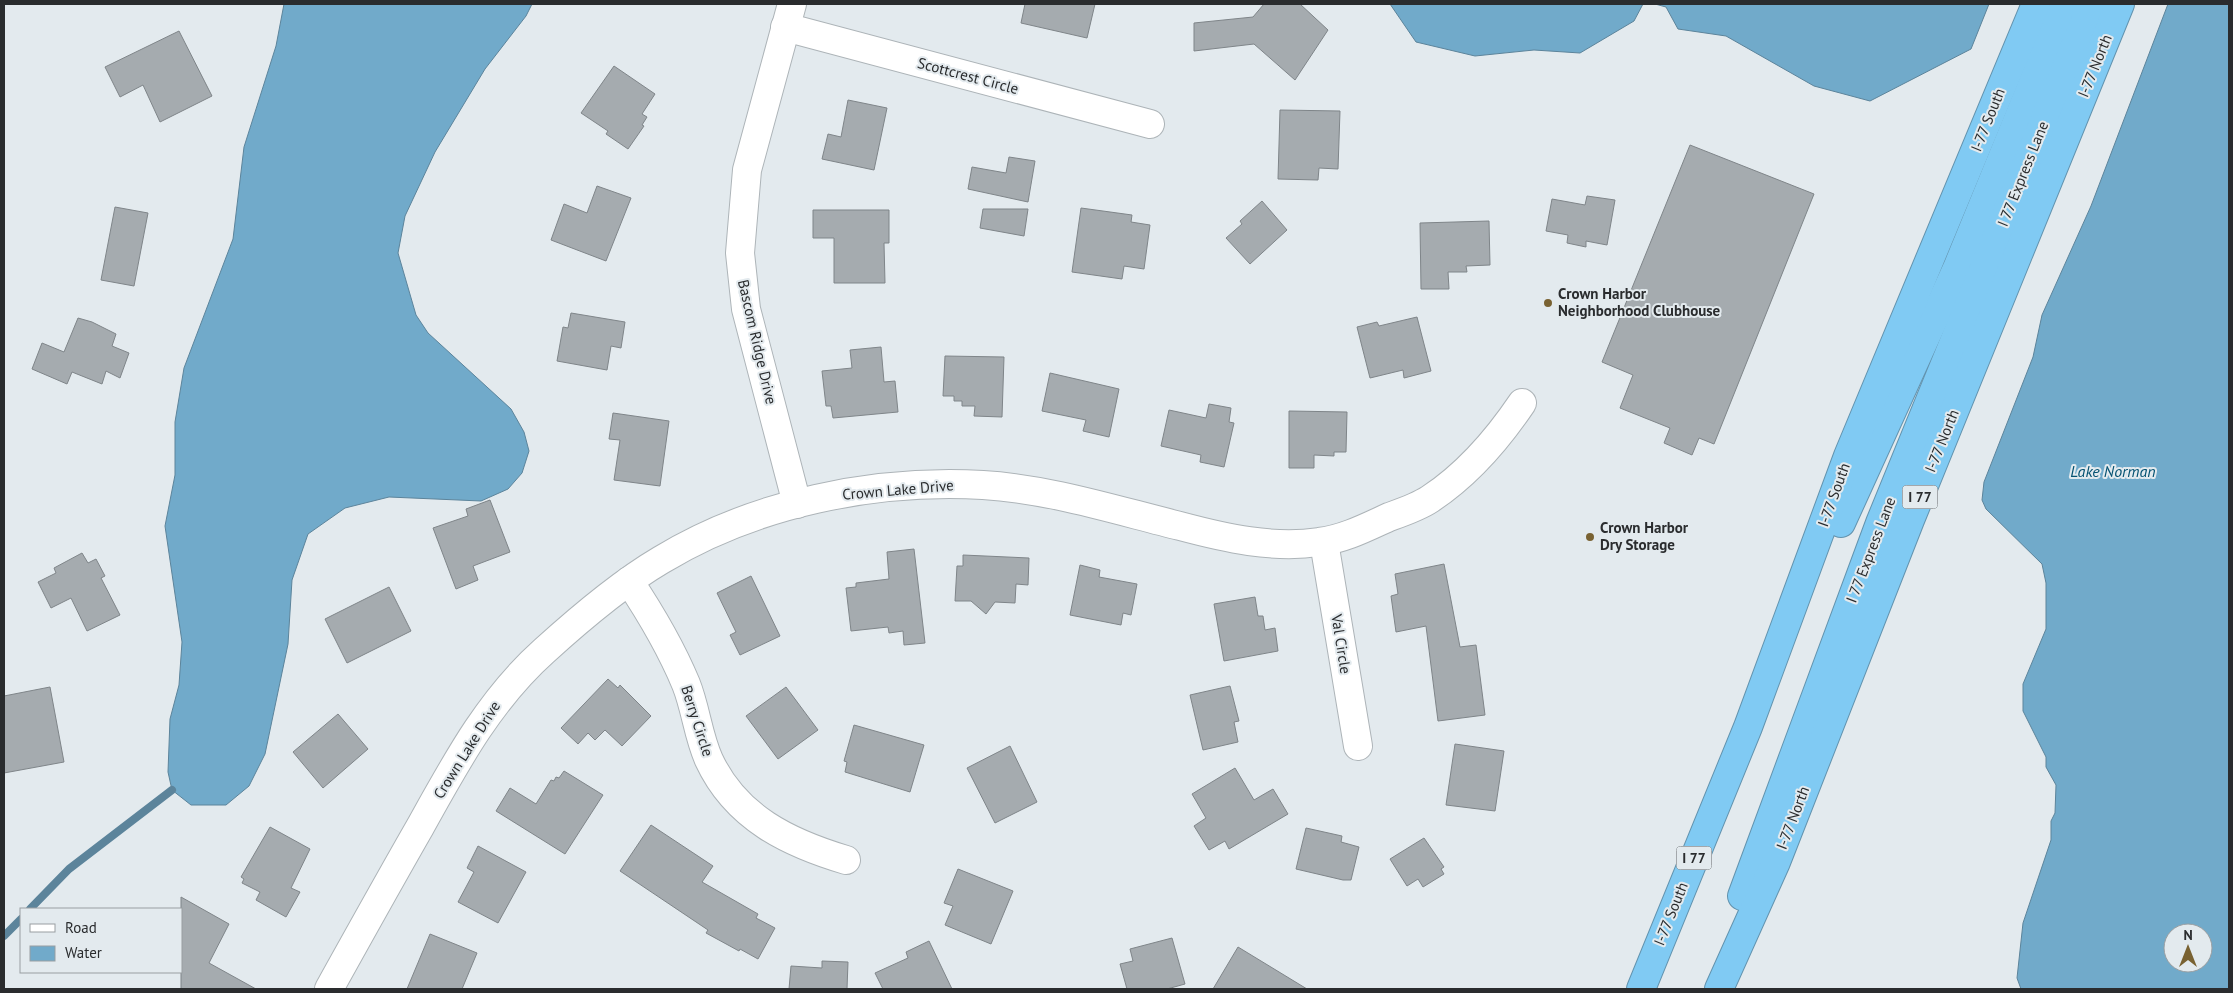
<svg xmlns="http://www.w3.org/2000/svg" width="2233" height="993" viewBox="0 0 2233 993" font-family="'PT Sans',sans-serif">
	<rect width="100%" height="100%" fill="#e3eaee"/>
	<g fill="#71aaca" stroke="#5c849b" fill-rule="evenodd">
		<path d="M 284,4 L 532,4 L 526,16 L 485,69 L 435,152 L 405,216 L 398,253 L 416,315 L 428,333 L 511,409 L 524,432 L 529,451 L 522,473 L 508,489 L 481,501 L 389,497 L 345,508 L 308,534 L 292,580 L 288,644 L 265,754 L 249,786 L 226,805 L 191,805 L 172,790 L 168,772 L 170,719 L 179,685 L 182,642 L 165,526 L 175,475 L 175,422 L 184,368 L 233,239 L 244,147 L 276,46 Z"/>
		<path d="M 1390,4 L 1643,4 L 1634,21 L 1580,53 L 1534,50 L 1475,56 L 1416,42 Z"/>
		<path d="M 1655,4 L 1989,4 L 1971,49 L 1870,101 L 1814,86 L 1726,36 L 1678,29 L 1666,7 Z"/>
		<path d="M 2168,4 L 2229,4 L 2229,989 L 2021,989 L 2017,978 L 2023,923 L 2051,840 L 2051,821 L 2055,813 L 2056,785 L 2046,767 L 2046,757 L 2023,711 L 2023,684 L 2046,629 L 2046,583 L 2042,564 L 1986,509 L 1982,500 L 1984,482 L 2033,357 L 2042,315 L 2091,206 ZM 2173,933 L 2203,933 L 2203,963 L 2173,963 Z"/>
	</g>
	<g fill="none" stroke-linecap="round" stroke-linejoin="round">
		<g stroke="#5c849b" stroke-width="8">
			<path d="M 30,909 L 69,869 L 172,790"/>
			<path d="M 4,936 L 21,919"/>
		</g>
	</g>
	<g fill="#a5abaf" stroke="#7f8589">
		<path d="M 1025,4 L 1095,4 L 1087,38 L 1021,23 Z"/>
		<path d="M 1264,4 L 1300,4 L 1328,30 L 1295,80 L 1254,44 L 1194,51 L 1194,23 L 1253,17 Z"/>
		<path d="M 179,31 L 212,96 L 160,122 L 143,85 L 120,97 L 105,67 Z"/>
		<path d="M 614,66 L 655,94 L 642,114 L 647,117 L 642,125 L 644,126 L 628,149 L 606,134 L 608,131 L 581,113 Z"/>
		<path d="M 848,100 L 887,108 L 874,170 L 822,159 L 828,134 L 841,137 Z"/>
		<path d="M 1280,110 L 1340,111 L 1338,169 L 1319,168 L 1318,180 L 1278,179 Z"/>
		<path d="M 1690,145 L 1814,194 L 1714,444 L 1699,438 L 1692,455 L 1664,443 L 1670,428 L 1620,408 L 1633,375 L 1602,362 Z"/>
		<path d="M 1009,157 L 1035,161 L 1028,202 L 968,189 L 972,167 L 1006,173 Z"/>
		<path d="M 597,186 L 631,198 L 606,261 L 551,240 L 564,204 L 587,213 Z"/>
		<path d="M 1587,196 L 1615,200 L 1607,245 L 1586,241 L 1586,247 L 1567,243 L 1568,235 L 1546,231 L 1552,199 L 1585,205 Z"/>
		<path d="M 1262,201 L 1287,230 L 1250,264 L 1226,238 L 1242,224 L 1240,221 Z"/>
		<path d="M 115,207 L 148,213 L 134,286 L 101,280 Z"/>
		<path d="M 1081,208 L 1132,215 L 1131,222 L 1150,225 L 1144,269 L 1124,266 L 1122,279 L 1072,272 Z"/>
		<path d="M 983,209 L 1028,209 L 1024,236 L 980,228 Z"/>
		<path d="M 813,210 L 889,210 L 889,243 L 884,243 L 885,283 L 834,283 L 834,238 L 813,238 Z"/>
		<path d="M 1489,221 L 1490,265 L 1466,266 L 1467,272 L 1448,272 L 1449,289 L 1421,289 L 1420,223 Z"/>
		<path d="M 571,313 L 625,322 L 621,348 L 611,346 L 607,370 L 557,361 L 563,327 L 568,328 Z"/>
		<path d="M 1417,317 L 1431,371 L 1404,378 L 1403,370 L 1370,378 L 1357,327 L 1377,322 L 1379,326 Z"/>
		<path d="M 78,318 L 92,322 L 116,334 L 112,346 L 129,353 L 120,378 L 106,371 L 102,384 L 72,372 L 67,384 L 32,369 L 42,343 L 64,352 Z"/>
		<path d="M 881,347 L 884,382 L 895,381 L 898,412 L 833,418 L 831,406 L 826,406 L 822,371 L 852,368 L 850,350 Z"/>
		<path d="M 945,356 L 1004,357 L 1002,417 L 974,416 L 975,406 L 962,406 L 962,401 L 954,401 L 954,396 L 943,396 Z"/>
		<path d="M 1050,373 L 1119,389 L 1109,437 L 1083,431 L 1086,420 L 1042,411 Z"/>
		<path d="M 1209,404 L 1231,408 L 1229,422 L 1234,423 L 1224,467 L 1200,462 L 1201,455 L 1161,446 L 1169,410 L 1206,418 Z"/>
		<path d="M 1289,411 L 1347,412 L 1346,452 L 1334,452 L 1334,456 L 1314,455 L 1314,468 L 1289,468 Z"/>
		<path d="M 613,413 L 669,421 L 660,486 L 614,480 L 620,440 L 609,439 Z"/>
		<path d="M 490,500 L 510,552 L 473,566 L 478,580 L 456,589 L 433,528 L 468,516 L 466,509 Z"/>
		<path d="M 914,549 L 925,643 L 904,645 L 903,631 L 889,633 L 888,627 L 851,631 L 846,588 L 856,587 L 856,583 L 889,579 L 887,552 Z"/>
		<path d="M 82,553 L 88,563 L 96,559 L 105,576 L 101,578 L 120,615 L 87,631 L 71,598 L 51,608 L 38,582 L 56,573 L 54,568 Z"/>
		<path d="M 963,555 L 1029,558 L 1028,585 L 1016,584 L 1015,603 L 995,602 L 986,614 L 971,601 L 955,601 L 957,566 L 963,566 Z"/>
		<path d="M 1444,564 L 1460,647 L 1476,645 L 1485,715 L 1438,721 L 1426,626 L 1396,632 L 1391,596 L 1398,594 L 1395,574 Z"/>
		<path d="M 1080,565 L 1100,570 L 1099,577 L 1137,584 L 1131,615 L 1123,613 L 1121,625 L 1070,615 Z"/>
		<path d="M 751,576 L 780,636 L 740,655 L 730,635 L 736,632 L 717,593 Z"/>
		<path d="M 389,587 L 411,631 L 347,663 L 325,619 Z"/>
		<path d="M 1255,597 L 1258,616 L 1263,616 L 1265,630 L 1275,628 L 1278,651 L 1224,661 L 1214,604 Z"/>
		<path d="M 608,679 L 618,688 L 620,685 L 651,716 L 622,746 L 605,730 L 595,740 L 588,733 L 578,744 L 561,728 Z"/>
		<path d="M 1230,686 L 1239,721 L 1234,722 L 1238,742 L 1203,750 L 1190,695 Z"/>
		<path d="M 50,687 L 64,762 L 4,773 L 4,696 Z"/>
		<path d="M 786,687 L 818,730 L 778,759 L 746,716 Z"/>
		<path d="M 338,714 L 368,749 L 323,788 L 293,752 Z"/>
		<path d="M 854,725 L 924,745 L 910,792 L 845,772 L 847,762 L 844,761 Z"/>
		<path d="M 1455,744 L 1504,751 L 1495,811 L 1446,805 Z"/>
		<path d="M 1010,746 L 1037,802 L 995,823 L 967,768 Z"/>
		<path d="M 1235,768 L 1254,800 L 1273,789 L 1288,814 L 1229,849 L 1225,841 L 1209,850 L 1194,826 L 1206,818 L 1192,794 Z"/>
		<path d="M 564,771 L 603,795 L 565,854 L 496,811 L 510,788 L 536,804 L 551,780 L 554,781 L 556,777 L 559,778 Z"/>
		<path d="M 651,825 L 713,866 L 702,882 L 758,914 L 756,918 L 775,928 L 758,959 L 740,949 L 739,951 L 706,933 L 708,930 L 620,871 Z"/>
		<path d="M 270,827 L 310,849 L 291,888 L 300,892 L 286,917 L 256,900 L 260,892 L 242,883 L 244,879 L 241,877 Z"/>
		<path d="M 1306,828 L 1342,836 L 1341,842 L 1359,847 L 1351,880 L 1343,880 L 1296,869 Z"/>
		<path d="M 1424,838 L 1444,867 L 1441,869 L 1444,874 L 1423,887 L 1418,879 L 1407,886 L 1390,859 Z"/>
		<path d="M 478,846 L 526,872 L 498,923 L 458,902 L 474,872 L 467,868 Z"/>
		<path d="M 958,869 L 1013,891 L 991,944 L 945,925 L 953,906 L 944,903 Z"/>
		<path d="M 181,897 L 229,924 L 209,963 L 256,989 L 181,989 Z"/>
		<path d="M 430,934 L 477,953 L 462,989 L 407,989 Z"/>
		<path d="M 1172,938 L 1185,984 L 1167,989 L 1127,989 L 1120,964 L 1133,961 L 1130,949 Z"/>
		<path d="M 929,941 L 952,989 L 883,989 L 875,973 L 908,958 L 906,952 Z"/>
		<path d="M 1238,947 L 1307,989 L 1213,989 Z"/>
		<path d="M 822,961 L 848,962 L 847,989 L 789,989 L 791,966 L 822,968 Z"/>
	</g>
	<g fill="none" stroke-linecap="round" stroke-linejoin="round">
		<g stroke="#adb4b8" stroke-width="30">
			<g id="minor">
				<path d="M 792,4 L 747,170 L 740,253 L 746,309 L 797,504"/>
				<path d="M 785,27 L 1150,124"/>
				<path d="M 1324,542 L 1358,746"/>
				<path d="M 629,581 C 651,614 671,648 686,684 C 696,709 698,736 709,760 C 736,818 789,843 846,860"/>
				<path d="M 329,989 C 359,935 389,881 420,827 C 455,764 489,700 544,651 C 577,621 622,583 661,560 C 755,503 874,479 983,485 C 1050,489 1115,510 1180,526 C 1225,538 1273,549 1319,542 C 1344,539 1367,527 1389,517 C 1403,512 1418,507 1430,499 C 1468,474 1497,440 1522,403"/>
			</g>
		</g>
		<g stroke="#6293ae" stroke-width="30">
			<g id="motorway">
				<path d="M 1841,523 L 1958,266 L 2065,4"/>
				<path d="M 1742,896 L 1880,523 L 2092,4"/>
				<path d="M 1641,989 L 1748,727 L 1848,456 L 2036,4"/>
				<path d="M 1719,989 L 1776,862 L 1910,520 L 2120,4"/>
			</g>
		</g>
		<use href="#minor" stroke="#fff" stroke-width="28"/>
		<use href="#motorway" stroke="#80caf3" stroke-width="28"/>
	</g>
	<g fill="#796232" stroke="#e3eaee" stroke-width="2">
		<circle cx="1548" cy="303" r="5"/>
		<circle cx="1590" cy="537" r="5"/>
	</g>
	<g text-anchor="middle" stroke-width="4" stroke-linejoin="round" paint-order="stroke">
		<g fill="#e3eaee" stroke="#626568" stroke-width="1">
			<rect x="1902.5" y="485.5" width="35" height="23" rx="4"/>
			<rect x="1676.5" y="846.5" width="35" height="23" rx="4"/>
		</g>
		<g font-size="14" font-weight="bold" fill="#2a2c2e">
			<text x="1920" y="502">I 77</text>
			<text x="1694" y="863">I 77</text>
		</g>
		<g font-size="15" fill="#2a2c2e" stroke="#e3eaee">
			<text transform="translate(2095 66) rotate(-68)" y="5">I-77 North</text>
			<text transform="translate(968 76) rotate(15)" y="5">Scottcrest Circle</text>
			<text transform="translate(1988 120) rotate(-68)" y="5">I-77 South</text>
			<text transform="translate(2023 174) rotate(-68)" y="5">I 77 Express Lane</text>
			<text transform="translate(757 342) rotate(77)" y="5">Bascom Ridge Drive</text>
			<text transform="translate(1942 441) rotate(-68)" y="5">I-77 North</text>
			<text transform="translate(898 490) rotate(-5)" y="5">Crown Lake Drive</text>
			<text transform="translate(1834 495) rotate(-70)" y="5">I-77 South</text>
			<text transform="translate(1871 550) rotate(-69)" y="5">I 77 Express Lane</text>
			<text transform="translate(1341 644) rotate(81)" y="5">Val Circle</text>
			<text transform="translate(697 721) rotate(72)" y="5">Berry Circle</text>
			<text transform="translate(467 750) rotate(-58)" y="5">Crown Lake Drive</text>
			<text transform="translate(1793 818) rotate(-69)" y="5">I-77 North</text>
			<text transform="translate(1671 914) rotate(-68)" y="5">I-77 South</text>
		</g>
		<g font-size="15" font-weight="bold" fill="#2a2c2e" stroke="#e3eaee" text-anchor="start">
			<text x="1558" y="299">Crown Harbor<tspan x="1558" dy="17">Neighborhood Clubhouse</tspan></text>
			<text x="1600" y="533">Crown Harbor<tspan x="1600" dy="17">Dry Storage</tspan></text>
		</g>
		<g font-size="16" font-style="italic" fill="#055272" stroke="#e3eaee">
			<text x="2113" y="477">Lake Norman</text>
		</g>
	</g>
	<rect width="2233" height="993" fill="none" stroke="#2a2c2e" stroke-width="10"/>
	<rect x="20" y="908" width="162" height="65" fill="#e3eaee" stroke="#999ea1"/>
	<rect x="30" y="924" width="25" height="8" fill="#ffffff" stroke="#999ea1"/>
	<text x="65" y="933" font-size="15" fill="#2a2c2e">Road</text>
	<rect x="30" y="946" width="25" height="15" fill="#71aaca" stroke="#999ea1"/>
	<text x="65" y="958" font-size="15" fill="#2a2c2e">Water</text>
	<g transform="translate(2188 948)"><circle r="24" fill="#e3eaee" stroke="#999ea1"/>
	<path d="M0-4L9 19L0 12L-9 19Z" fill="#796232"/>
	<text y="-8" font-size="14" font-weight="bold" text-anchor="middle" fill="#2a2c2e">N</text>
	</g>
</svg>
